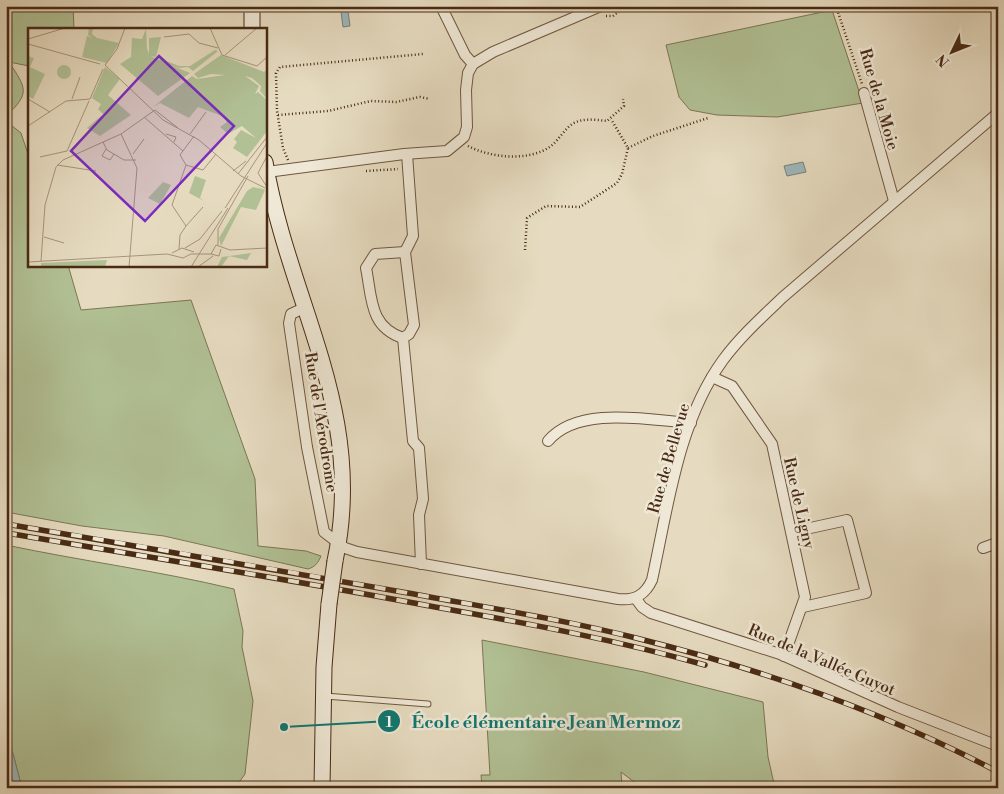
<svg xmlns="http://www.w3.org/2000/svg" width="1004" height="794" viewBox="0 0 1004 794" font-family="'Libre Bodoni',serif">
	<rect width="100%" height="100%" fill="#e6dbc0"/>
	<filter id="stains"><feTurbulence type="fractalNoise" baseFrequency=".004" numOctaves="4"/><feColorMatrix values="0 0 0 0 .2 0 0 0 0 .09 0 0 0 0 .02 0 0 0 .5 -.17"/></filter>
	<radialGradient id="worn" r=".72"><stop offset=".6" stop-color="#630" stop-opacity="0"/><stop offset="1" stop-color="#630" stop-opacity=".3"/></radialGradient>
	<g fill="#b1c195" stroke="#7d7654">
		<path d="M 6,6 L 73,6 L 74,29 L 29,29 L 29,66 L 9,62 C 26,88 31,93 6,116 Z"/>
		<path d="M 832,10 L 863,103 L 777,117 L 717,115 L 690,110 L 679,97 L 666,45 Z"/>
		<path d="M 6,121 L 21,133 L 29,157 L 29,265 L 68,265 L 81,310 L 191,300 L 255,479 L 258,546 L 306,551 L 321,556 C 318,563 315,567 308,569 L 164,536 L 82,526 L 6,512 Z"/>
		<path d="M 6,545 C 82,561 159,571 234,589 L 243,631 L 242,647 L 253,701 L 245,774 L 235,788 L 22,788 L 6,727 Z"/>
		<path d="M 482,640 L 644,672 L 763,702 L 768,757 L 775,788 L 642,788 L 621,772 L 622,788 L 482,788 L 481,775 L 490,775 Z"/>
		<path d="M 6,749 L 13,784 L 6,777 Z"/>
	</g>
	<g fill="#9cb8bd" stroke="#7b7f79">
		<path d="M 348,11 L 350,26 L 343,27 L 341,12 Z"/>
		<path d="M 803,162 L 806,172 L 787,176 L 784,166 Z"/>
		<path d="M 6,727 L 22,788 L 14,788 L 6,749 Z"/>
	</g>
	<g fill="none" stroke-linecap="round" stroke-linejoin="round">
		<g stroke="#70563f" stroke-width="7">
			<path id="lane" d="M 325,696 L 428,704"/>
		</g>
		<g stroke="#70563f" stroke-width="12">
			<g id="street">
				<path d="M 441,6 L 465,55 L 473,64"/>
				<path d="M 864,93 L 894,201"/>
				<path d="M 407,154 L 413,236 L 405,252 L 414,325 L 409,334 L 403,338 L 413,441 L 419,448 L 423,499 L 419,515 L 421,564"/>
				<path d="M 267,172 L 404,154 L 447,151 L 464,137 L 467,127 L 466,90 L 468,73 L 473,64 L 493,52 L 601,6"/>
				<path d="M 306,307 L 291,314 L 289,323 L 307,447 L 324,532 L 345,548 L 357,552 L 618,599 C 635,601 645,595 652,580 C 668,507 678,422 723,360 C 740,337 762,317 783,297 L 998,113"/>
				<path d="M 403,338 C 369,327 372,297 366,268 L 375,254 L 405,252"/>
				<path d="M 712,377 L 732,386 L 772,444 L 805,597 L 784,656"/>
				<path d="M 548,441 C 578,405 649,420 691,423"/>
				<path d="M 792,532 L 847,520 L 866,593 L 803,607"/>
				<path d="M 983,548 L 994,544 L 998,546"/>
				<path d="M 636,599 L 642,607 L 651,613 L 780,654 L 898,707 L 998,746"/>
			</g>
		</g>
		<g stroke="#492a14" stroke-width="17">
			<g id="secondary">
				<path d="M 252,29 L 252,6"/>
				<path d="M 265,162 C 289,304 367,410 335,561"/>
				<path d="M 322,788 L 324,667 L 329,604"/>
			</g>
		</g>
		<g stroke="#492a14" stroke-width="2.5" stroke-dasharray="1 2.5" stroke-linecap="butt">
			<path d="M 836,6 L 862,84"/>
			<path d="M 606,16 L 613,16 L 626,6"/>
			<path d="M 278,115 L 328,111 L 371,101 L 396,102 L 420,97 L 430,99"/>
			<path d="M 468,146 C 491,158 529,162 551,146 C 559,140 566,126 576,122 C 586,118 597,120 607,121 L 624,106 L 623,99"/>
			<path d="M 628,148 L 653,136 L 708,118"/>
			<path d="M 288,160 L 283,148 L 277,111 L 276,73 L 280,67 L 423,54"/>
			<path d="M 366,171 L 398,169"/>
			<path d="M 525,250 L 527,218 L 546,206 L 580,207 L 617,183 L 622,174 L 628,148 L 611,119"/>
		</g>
		<use href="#lane" stroke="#efe8d6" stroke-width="5"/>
		<use href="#street" stroke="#efe8d6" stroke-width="10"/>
		<use href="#secondary" stroke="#efe8d6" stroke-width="15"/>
		<g stroke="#492a14" stroke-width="5.5">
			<g id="rail">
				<path d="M 6,524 C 140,546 274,569 408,593 C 484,607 561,619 636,638 C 760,669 885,712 998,772"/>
				<path d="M 6,533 C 149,557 293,580 435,607 C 526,623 616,640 705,665"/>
			</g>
		</g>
		<use href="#rail" stroke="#efe8d6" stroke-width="4" stroke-dasharray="11" stroke-linecap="butt"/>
		<g stroke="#492a14" stroke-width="17" stroke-linecap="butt">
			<path id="secondary-bridge" d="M 329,604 L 335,561"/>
		</g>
		<use href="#secondary-bridge" stroke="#efe8d6" stroke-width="15"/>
	</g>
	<g text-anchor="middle" stroke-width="5" stroke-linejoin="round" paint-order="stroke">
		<g font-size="16" fill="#492a14" stroke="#efe8d6">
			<text transform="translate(880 99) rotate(74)" y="6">Rue de la Moie</text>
			<text transform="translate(322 422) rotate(81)" y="6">Rue de l'Aérodrome</text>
			<text transform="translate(668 458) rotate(-74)" y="6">Rue de Bellevue</text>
			<text transform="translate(800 503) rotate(77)" y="6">Rue de Ligny</text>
			<text transform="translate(822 659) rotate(23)" y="6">Rue de la Vallée Guyot</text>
		</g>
	</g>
	<g transform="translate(28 28)">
		<rect width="239" height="239" fill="#e6dbc0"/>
		<path d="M 61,0 L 65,0 L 64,6 L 69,10 L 91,15 L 79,35 L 54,29 L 59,8 L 64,10 L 60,7 ZM 118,1 L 119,20 L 121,26 L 121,10 L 133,9 L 128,29 L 123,28 L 133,33 L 131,30 L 151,38 L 162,38 L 187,22 L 190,23 L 165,43 L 160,39 L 151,40 L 142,37 L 162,45 L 130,68 L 92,36 L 103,29 L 104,10 L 114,11 ZM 193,27 L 236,44 L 239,41 L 239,71 L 232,63 L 233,58 L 224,50 L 217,48 L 231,58 L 227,66 L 230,64 L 239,72 L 239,103 L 219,129 L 205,120 L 209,114 L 206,111 L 213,102 L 228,110 L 214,98 L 200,106 L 192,99 L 199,94 L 194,88 L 170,79 L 161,90 L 132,75 L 125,79 L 164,48 L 169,51 L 197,47 L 183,46 L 170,50 L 166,46 ZM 0,28 L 6,30 L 2,39 L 17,46 L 5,71 L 0,68 ZM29 44a7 7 0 1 1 14 0a7 7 0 1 1-14 0ZM 77,39 L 92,51 L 80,67 L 103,87 L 72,108 L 59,100 L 73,88 L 78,89 L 70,81 L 73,76 L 64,70 ZM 167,148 L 178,152 L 172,170 L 176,173 L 161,165 ZM 135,154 L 143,157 L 132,176 L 120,170 ZM 226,157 L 237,162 L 228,182 L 213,179 L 193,218 L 191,210 L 219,163 L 225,159 L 234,161 ZM 223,225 L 219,232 L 201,228 L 193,239 L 189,239 L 194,229 ZM 79,232 L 77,239 L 13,239 L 13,235 Z" fill="#b1c195"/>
		<path fill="none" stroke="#a7947b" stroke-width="1" d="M 182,0 L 194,27 L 229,38 L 239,29M 136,9 L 161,6 L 171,15 L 190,20M 0,11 L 37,0M 0,16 L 72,36M 197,27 L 229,0M 77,37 L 135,92 L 171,112 L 213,148 L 237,160M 77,37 L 89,21 L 97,0M 0,71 L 22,84M 44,71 L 52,49M 62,71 L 75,41M 116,89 L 155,123M 0,98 L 38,73 L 62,71M 138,106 L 148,109 L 146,114M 162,106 L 178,84M 75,114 L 79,122 L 96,132 L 108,132M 78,121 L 74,128 L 82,132 L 86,126M 105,126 L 116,111M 239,128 L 230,145 L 239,159M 12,129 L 39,123 L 61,73M 29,137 L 68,143M 158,137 L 175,142 L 188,126M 205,143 L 218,133M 210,146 L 239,109M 197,180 L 239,115M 158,198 L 175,179M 16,209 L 36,215M 190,217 L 190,201 L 220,148M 157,220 L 172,211 L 194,183M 151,221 L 152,207 L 158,198 L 144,177 L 158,137 L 152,127 L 166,108M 193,221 L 191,228 L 183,226 L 188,217 L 202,222 L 239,220M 144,225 L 154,220 L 166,224M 13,233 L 17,177 L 28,139 L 35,132 L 93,106M 0,234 L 139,226 L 155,230 L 163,226 L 183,226M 101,239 L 109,140 L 93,106 L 127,82 L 150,100M 163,239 L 200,180M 170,239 L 185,228"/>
		<path fill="#7b2cbf" fill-opacity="0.15" stroke="#7b2cbf" stroke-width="2.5" d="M 131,28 L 206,98 L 117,193 L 43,123 Z"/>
		<rect width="239" height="239" fill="none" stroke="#492a14" stroke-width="2.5"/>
	</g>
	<path fill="none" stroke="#0f766e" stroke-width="2" d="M284 727L389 721"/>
	<g fill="#0f766e" stroke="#efe8d6" stroke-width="2">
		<circle cx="284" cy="727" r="5"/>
		<circle cx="389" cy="721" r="12"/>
	</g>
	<g font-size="15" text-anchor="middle" font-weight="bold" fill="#fff">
		<text x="389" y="727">1</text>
	</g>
	<g font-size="18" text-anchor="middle" font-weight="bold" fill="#0f766e" stroke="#efe8d6" stroke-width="5" stroke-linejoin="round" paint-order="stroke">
		<text x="546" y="728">École élémentaire Jean Mermoz</text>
	</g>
	<rect width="1004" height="794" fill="none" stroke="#e6dbc0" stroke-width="25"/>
	<rect x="8" y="8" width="989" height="779" fill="none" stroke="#492a14" stroke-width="2.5"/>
	<rect x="12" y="12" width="979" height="769" fill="none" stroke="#492a14"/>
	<g transform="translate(952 52) rotate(227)" stroke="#efe8d6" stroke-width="4" paint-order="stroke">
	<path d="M0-4L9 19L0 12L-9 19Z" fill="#492a14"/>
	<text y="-8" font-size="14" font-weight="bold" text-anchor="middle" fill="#492a14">N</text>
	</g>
	<rect width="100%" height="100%" filter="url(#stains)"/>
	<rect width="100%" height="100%" fill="url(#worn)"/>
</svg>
